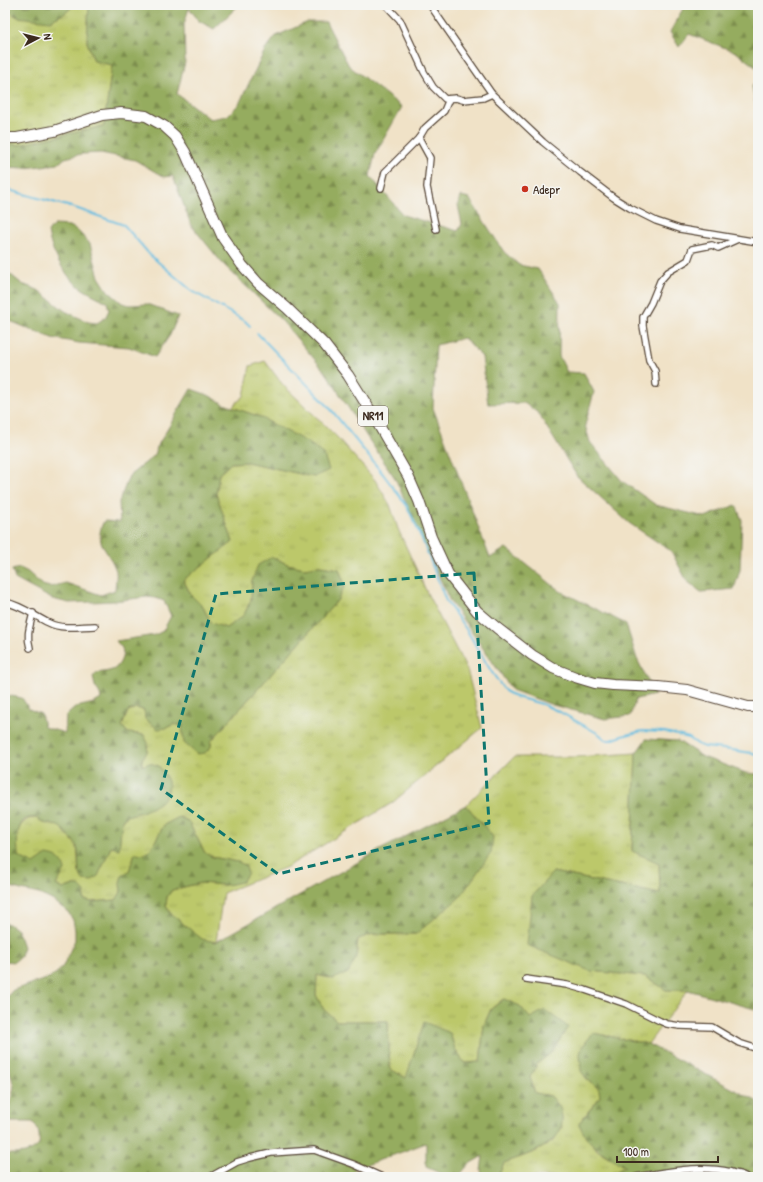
<svg xmlns="http://www.w3.org/2000/svg" width="763" height="1182" viewBox="0 0 763 1182" font-family="'Patrick Hand',sans-serif">
	<defs>
		<pattern id="grass-tufts" width="24" height="20" patternUnits="userSpaceOnUse"><rect width="24" height="20" fill="#bcc86a"/><path d="M3 7l-1-3M5 7V3M7 7l1-3M15 17l-1-3M17 17v-4M19 17l1-3" fill="none" stroke="#a2ac5b"/></pattern>
		<pattern id="forest-firs" width="22" height="20" patternUnits="userSpaceOnUse"><rect width="22" height="20" fill="#95ac5e"/><path d="M5 1l3.5 6h-7zM16 11l3.5 6h-7z" fill="#7b8c4d"/></pattern>
	</defs>
	<rect width="100%" height="100%" fill="#f6f6f2"/>
	<filter id="ink" filterUnits="userSpaceOnUse"><feTurbulence type="fractalNoise" baseFrequency=".025" numOctaves="2"/><feDisplacementMap in="SourceGraphic" scale="8" xChannelSelector="R" yChannelSelector="G"/><feConvolveMatrix kernelMatrix="1 2 1 2 8 2 1 2 1" color-interpolation-filters="sRGB"/></filter>
	<filter id="wash" filterUnits="userSpaceOnUse"><feTurbulence type="fractalNoise" baseFrequency=".012" numOctaves="4" result="noise"/><feDisplacementMap in="SourceGraphic" scale="16" xChannelSelector="R" yChannelSelector="G"/><feGaussianBlur stdDeviation="0.9" result="paint"/><feColorMatrix in="noise" values="0 0 0 0 0 0 0 0 0 0 0 0 0 0 0 0 0 1.4 0 .05"/><feComposite in="paint" operator="in"/></filter>
	<g filter="url(#wash)">
		<rect width="100%" height="100%" fill="#f0e2c7"/>
		<g fill="url(#grass-tufts)" stroke="#7c7944">
			<path d="M 74,5 L 89,5 L 87,42 L 94,61 L 112,65 L 104,126 L 18,145 L 5,143 L 5,9 L 18,17 L 65,13 Z"/>
			<path d="M 265,361 L 283,385 L 336,436 L 375,480 L 390,505 L 398,529 L 428,595 L 467,670 L 482,728 L 392,803 L 287,867 L 223,893 L 216,942 L 202,940 L 170,913 L 166,905 L 167,897 L 172,890 L 200,883 L 226,885 L 238,862 L 212,857 L 205,853 L 188,821 L 180,817 L 164,825 L 151,849 L 144,854 L 135,853 L 129,871 L 120,883 L 121,892 L 117,900 L 92,902 L 84,900 L 71,886 L 63,889 L 56,885 L 65,870 L 34,864 L 19,857 L 17,848 L 18,830 L 22,824 L 28,819 L 37,818 L 44,823 L 60,826 L 77,846 L 79,873 L 98,875 L 111,847 L 119,848 L 122,821 L 128,815 L 144,811 L 142,759 L 147,752 L 144,735 L 128,733 L 122,726 L 128,711 L 136,708 L 144,710 L 166,728 L 174,724 L 183,726 L 211,747 L 211,741 L 337,601 L 345,585 L 339,569 L 320,566 L 304,568 L 287,564 L 272,557 L 252,581 L 251,600 L 244,615 L 226,628 L 211,624 L 203,607 L 191,595 L 183,579 L 233,542 L 216,494 L 219,474 L 231,463 L 247,462 L 314,477 L 260,417 L 232,407 L 244,396 L 250,366 Z"/>
			<path d="M 636,753 L 632,850 L 659,863 L 660,894 L 553,872 L 590,971 L 645,976 L 666,990 L 688,990 L 648,1044 L 593,1033 L 586,1078 L 599,1089 L 600,1097 L 579,1123 L 597,1150 L 625,1167 L 604,1177 L 498,1177 L 504,1163 L 537,1151 L 553,1141 L 562,1127 L 551,1096 L 535,1093 L 529,1077 L 538,1063 L 552,1052 L 530,1019 L 520,1006 L 503,999 L 491,1009 L 484,1025 L 480,1062 L 464,1063 L 455,1049 L 450,1033 L 406,1078 L 390,1069 L 388,1021 L 337,1021 L 324,1010 L 316,995 L 317,975 L 333,979 L 356,958 L 358,939 L 373,934 L 416,934 L 493,837 L 466,805 L 514,757 L 575,757 Z"/>
		</g>
		<g fill="url(#forest-firs)" stroke="#686b3e">
			<path d="M 5,5 L 74,5 L 65,13 L 50,21 L 18,17 L 5,9 Z"/>
			<path d="M 89,5 L 239,5 L 214,29 L 199,21 L 189,8 L 184,24 L 185,62 L 177,94 L 210,119 L 227,116 L 239,104 L 265,50 L 276,36 L 308,22 L 326,22 L 349,66 L 402,107 L 375,154 L 370,176 L 403,215 L 458,231 L 462,224 L 458,205 L 461,196 L 469,198 L 504,252 L 519,265 L 538,269 L 560,303 L 559,356 L 567,372 L 584,373 L 594,392 L 585,425 L 590,442 L 622,481 L 656,505 L 705,517 L 736,505 L 742,520 L 740,570 L 734,589 L 701,592 L 687,581 L 671,551 L 629,523 L 577,476 L 538,413 L 524,403 L 488,404 L 482,357 L 464,338 L 436,345 L 433,408 L 490,558 L 506,548 L 560,591 L 626,624 L 637,659 L 655,695 L 636,699 L 630,716 L 605,719 L 553,705 L 512,690 L 450,601 L 395,478 L 367,437 L 327,374 L 283,322 L 222,263 L 191,225 L 173,176 L 164,177 L 135,160 L 101,153 L 82,154 L 65,158 L 58,164 L 25,168 L 5,167 L 5,143 L 18,145 L 104,126 L 112,65 L 94,61 L 87,42 Z"/>
			<path d="M 685,5 L 758,5 L 758,69 L 736,52 L 689,34 L 679,47 L 670,32 Z"/>
			<path d="M 758,77 L 758,104 L 755,103 L 752,86 Z"/>
			<path d="M 54,225 L 70,226 L 77,230 L 90,244 L 99,277 L 108,291 L 122,303 L 130,305 L 147,304 L 178,316 L 170,335 L 155,357 L 129,347 L 79,343 L 52,338 L 5,319 L 5,270 L 22,284 L 38,290 L 65,311 L 88,322 L 97,323 L 105,318 L 109,310 L 107,302 C 98,297 86,292 77,285 C 64,274 50,249 48,232 Z"/>
			<path d="M 191,389 L 208,395 L 224,404 L 260,417 L 309,443 L 324,455 L 329,470 L 314,477 L 247,462 L 231,463 L 219,474 L 216,494 L 233,542 L 183,580 L 191,595 L 203,607 L 211,623 L 226,628 L 244,615 L 251,600 L 252,581 L 258,565 L 272,557 L 287,564 L 304,568 L 320,566 L 339,569 L 345,585 L 337,601 L 211,741 L 211,747 L 205,753 L 197,754 L 184,743 L 182,726 L 174,724 L 166,728 L 158,729 L 145,719 L 144,710 L 136,708 L 128,711 L 122,726 L 128,733 L 144,735 L 148,743 L 147,752 L 142,759 L 142,766 L 150,763 L 159,766 C 161,770 165,774 167,779 C 174,795 157,806 144,811 C 135,815 130,813 122,820 L 119,849 L 111,847 L 98,876 L 91,881 L 83,880 C 75,868 81,860 77,847 C 76,843 65,831 61,828 C 57,824 49,825 44,823 C 41,822 39,819 36,818 C 15,814 16,844 19,857 L 34,864 L 47,855 C 58,857 62,859 65,870 L 56,885 L 63,889 L 71,886 L 79,886 L 85,892 L 84,900 L 92,902 L 116,900 L 121,892 L 120,883 L 122,875 L 129,871 L 135,853 L 144,854 L 151,849 L 164,825 L 179,817 L 188,821 L 205,853 L 212,857 L 238,862 L 245,865 L 248,873 L 242,882 L 226,885 L 200,883 L 172,890 L 167,897 L 166,905 L 170,913 L 202,939 L 216,942 L 378,851 L 466,805 L 493,837 L 491,853 L 460,897 L 416,934 L 373,934 L 358,939 L 356,958 L 348,973 L 333,979 L 317,975 L 316,995 L 324,1010 L 337,1021 L 388,1021 L 390,1069 L 406,1078 L 424,1022 L 450,1033 L 455,1049 L 464,1063 L 480,1062 L 484,1025 L 491,1009 L 504,999 L 520,1006 L 530,1018 L 545,1010 L 568,1027 L 552,1052 L 538,1063 L 530,1077 L 535,1093 L 551,1096 C 554,1100 560,1106 561,1111 C 570,1144 528,1154 504,1163 L 498,1177 L 483,1177 L 481,1171 L 483,1156 L 469,1164 L 458,1177 L 442,1174 L 426,1167 L 426,1143 L 353,1170 L 353,1177 L 5,1177 L 5,1154 C 19,1154 29,1155 39,1145 C 40,1135 39,1130 33,1122 L 6,1122 L 5,1119 L 5,1111 L 9,1106 L 14,1087 L 10,1071 L 5,1063 L 5,999 L 13,990 L 49,978 L 57,973 L 63,966 L 75,940 L 75,930 L 73,920 L 68,912 L 54,901 L 39,894 L 21,890 L 5,885 L 5,695 L 22,698 L 29,709 L 41,714 L 44,727 L 65,733 L 66,716 L 69,713 L 76,707 L 94,703 L 101,699 L 100,694 L 95,686 L 93,677 L 96,673 C 101,672 107,672 112,670 C 119,668 125,655 122,648 C 120,646 118,643 116,641 L 155,635 L 163,631 L 171,616 L 164,601 L 156,598 L 147,597 L 114,601 L 69,603 L 52,599 L 15,579 L 12,570 L 20,568 L 28,572 L 42,585 L 50,587 L 66,583 L 101,595 L 115,590 C 115,585 117,577 116,571 C 110,551 92,543 104,521 L 120,522 L 119,502 L 129,476 L 155,455 L 157,447 Z"/>
			<path d="M 646,739 L 678,741 L 703,757 L 746,773 L 758,774 L 758,1010 L 688,990 L 666,990 L 645,976 L 590,971 L 527,945 L 532,896 L 553,872 L 660,894 L 659,863 L 632,851 L 636,753 Z"/>
			<path d="M 5,923 L 9,924 L 17,930 L 23,947 L 21,956 L 14,962 L 5,961 Z"/>
			<path d="M 593,1033 L 648,1044 L 758,1102 L 758,1177 L 604,1177 L 625,1167 C 606,1155 586,1145 579,1123 L 600,1097 L 599,1089 L 586,1078 L 581,1071 L 580,1054 L 582,1047 Z"/>
		</g>
		<g fill="none" stroke-linecap="round" stroke-linejoin="round">
			<g stroke="#62bce0" stroke-width="2">
				<path d="M 5,189 L 75,208 L 124,225 L 150,255 L 192,291 L 245,321 L 250,326"/>
				<path d="M 257,333 L 329,407 L 383,474 L 407,506 L 422,539 L 446,601 L 466,629 L 491,671 L 505,691 L 516,697 L 542,704 L 560,712 L 599,734 L 606,740 L 611,740 L 622,736 L 642,731 L 665,732 L 689,738 L 699,745 L 705,747 L 732,750 L 758,754"/>
			</g>
		</g>
	</g>
	<g filter="url(#ink)">
		<g fill="none" stroke-linecap="round" stroke-linejoin="round">
			<g stroke="#564637" stroke-width="8">
				<g id="street">
					<path d="M 386,5 L 400,20 L 424,72 L 433,87 L 445,99 L 456,98 L 463,100 L 483,98 L 492,94"/>
					<path d="M 430,5 L 492,94 L 543,142 L 580,172 L 614,198 L 630,208 L 656,221 L 680,229 L 758,242"/>
					<path d="M 419,138 L 430,158 L 427,187 L 436,229"/>
					<path d="M 381,188 L 385,172 L 419,138 L 425,128 L 444,111 L 449,99"/>
					<path d="M 656,384 L 655,371 L 649,360 L 643,326 L 643,317 L 651,303 L 660,281 L 668,272 L 688,260 L 692,249 L 712,245 L 718,248 L 738,239"/>
					<path d="M 5,602 C 23,606 34,616 49,623 C 63,630 81,626 95,626"/>
					<path d="M 30,648 C 26,635 30,626 33,613"/>
					<path d="M 526,979 L 567,985 L 585,990 L 626,1004 L 660,1021 L 667,1024 L 680,1026 L 712,1027 L 739,1043 L 758,1049"/>
					<path d="M 210,1177 L 237,1162 L 250,1158 L 271,1153 L 314,1150 L 353,1164 L 382,1177"/>
					<path d="M 636,1177 C 668,1171 700,1165 731,1172 C 736,1174 742,1174 746,1177"/>
				</g>
			</g>
			<g stroke="#564637" stroke-width="12">
				<path id="highway" d="M 5,138 L 17,138 L 54,131 L 102,115 L 121,113 L 146,116 L 164,126 L 175,136 L 185,152 L 223,238 L 242,265 L 258,283 L 287,308 L 324,344 L 348,375 L 373,415 L 408,476 L 419,501 L 431,537 L 448,574 L 477,611 L 497,628 L 532,655 L 553,668 L 575,677 L 595,683 L 613,685 L 658,687 L 687,690 L 748,707 L 758,707"/>
			</g>
			<use href="#street" stroke="#fff" stroke-width="5.5"/>
			<use href="#highway" stroke="#fff" stroke-width="10"/>
		</g>
	</g>
	<path fill="none" stroke="#0f766e" stroke-width="3" stroke-dasharray="8 5" stroke-linejoin="round" d="M 474,573 L 489,823 L 278,874 L 161,789 L 216,594 Z"/>
	<circle fill="#c8321e" stroke="#f6f6f2" stroke-width="1.5" cx="525" cy="189" r="4"/>
	<g text-anchor="middle" stroke-width="3" stroke-linejoin="round" paint-order="stroke">
		<rect fill="#f6f6f2" stroke="#73675e" stroke-width="1" x="358" y="406" width="30" height="20" rx="3"/>
		<g font-size="12" font-weight="bold" fill="#3b2a1e">
			<text x="373" y="420">NR11</text>
		</g>
		<g font-size="13" fill="#3b2a1e" stroke="#f6f6f2" text-anchor="start">
			<text x="533" y="194">Adepr</text>
		</g>
	</g>
	<rect width="763" height="1182" fill="none" stroke="#f6f6f2" stroke-width="20"/>
	<g transform="translate(38 38) rotate(83)" stroke="#f6f6f2" stroke-width="3" paint-order="stroke">
	<path d="M0-3L7 15L0 10L-7 15Z" fill="#3b2a1e"/>
	<text y="-6" font-size="11" font-weight="bold" text-anchor="middle" fill="#3b2a1e">N</text>
	</g>
	<path d="M617 1156v6h101v-6" fill="none" stroke="#3b2a1e" stroke-width="2"/>
	<text x="623" y="1156" font-size="12" fill="#3b2a1e" stroke="#f6f6f2" stroke-width="3" paint-order="stroke">100 m</text>
</svg>
